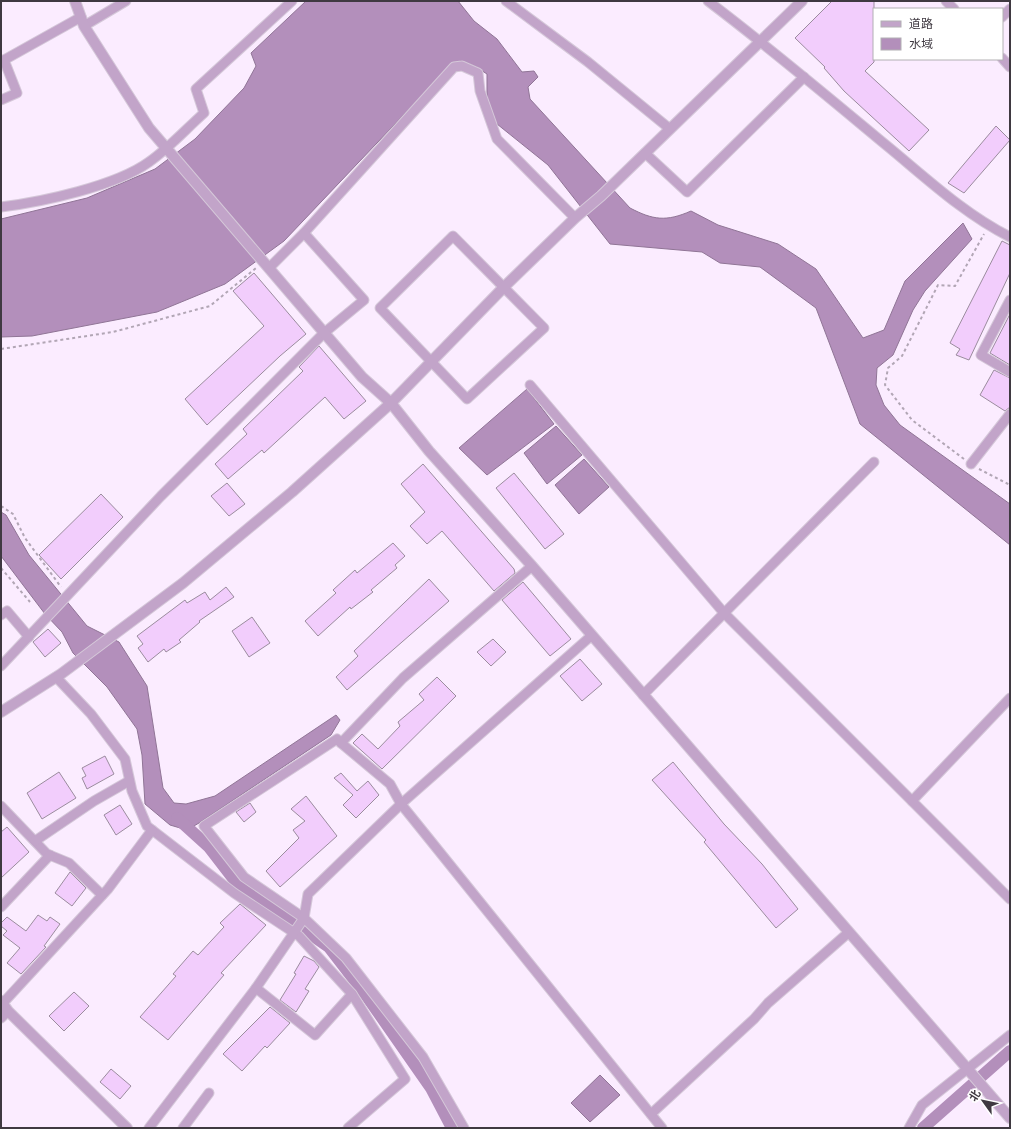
<svg xmlns="http://www.w3.org/2000/svg" width="1011" height="1129" viewBox="0 0 1011 1129" font-family="Signika,'Noto Sans SC',sans-serif">
	<rect width="100%" height="100%" fill="#fbecff"/>
	<g fill="#b38fbb" stroke="#907596">
		<path d="M 306,1 L 458,1 L 474,21 L 497,39 L 522,72 L 534,71 L 538,77 L 528,87 L 530,99 L 630,208 C 653,220 666,222 691,211 L 718,225 L 778,244 L 816,269 L 863,338 L 884,330 L 905,281 L 963,223 L 972,239 L 925,291 L 913,310 L 893,355 L 877,368 L 876,385 L 884,405 L 900,425 L 1010,504 L 1010,545 L 860,424 L 816,308 L 760,267 L 720,263 L 702,252 L 610,244 L 548,165 L 497,124 L 487,109 L 487,74 L 476,67 L 461,61 L 451,65 L 284,241 L 225,284 L 157,312 L 32,336 L 1,337 L 1,219 L 87,198 L 155,169 L 195,139 L 244,88 L 256,66 L 251,53 Z"/>
		<path d="M 527,389 L 554,424 L 487,475 L 459,448 Z"/>
		<path d="M 556,426 L 582,455 L 547,484 L 524,453 Z"/>
		<path d="M 584,459 L 609,487 L 579,514 L 555,485 Z"/>
		<path d="M 1,512 L 6,515 L 29,555 L 87,626 L 119,642 L 147,686 L 163,788 L 174,803 L 186,804 L 215,796 L 336,715 L 340,720 L 331,735 L 199,823 L 187,830 L 170,825 L 145,804 L 142,755 L 137,729 L 107,687 L 73,653 L 62,632 L 45,614 L 1,556 Z"/>
		<path d="M 600,1075 L 620,1095 L 590,1122 L 571,1103 Z"/>
	</g>
	<g fill="none" stroke-linecap="round" stroke-linejoin="round">
		<g stroke="#b38fbb" stroke-width="12">
			<path d="M 177,818 L 209,847 L 236,882 L 329,947 L 366,995 L 431,1088 L 452,1128"/>
			<path d="M 923,1128 L 1010,1051"/>
		</g>
	</g>
	<g fill="#f2cdfc" stroke="#9b8c9e">
		<path d="M 832,1 L 874,1 L 874,62 L 865,71 L 929,130 L 909,151 L 844,91 L 824,68 L 825,67 L 795,38 Z"/>
		<path d="M 996,126 L 1010,140 L 964,193 L 948,183 Z"/>
		<path d="M 1002,241 L 1010,245 L 1010,273 L 969,360 L 956,355 L 960,349 L 950,343 Z"/>
		<path d="M 254,273 L 306,334 L 280,356 L 207,425 L 185,399 L 264,326 L 233,291 Z"/>
		<path d="M 1010,314 L 1010,365 L 990,353 Z"/>
		<path d="M 319,346 L 366,401 L 344,419 L 325,397 L 264,453 L 262,450 L 228,479 L 215,464 L 247,434 L 243,429 L 303,371 L 299,367 Z"/>
		<path d="M 994,370 L 1010,378 L 1010,407 L 1005,411 L 980,395 Z"/>
		<path d="M 423,464 L 514,569 L 515,573 L 494,591 L 442,531 L 427,544 L 410,526 L 425,512 L 401,484 Z"/>
		<path d="M 514,473 L 564,534 L 545,549 L 496,488 Z"/>
		<path d="M 227,483 L 245,504 L 229,516 L 211,496 Z"/>
		<path d="M 101,494 L 123,517 L 61,579 L 39,555 Z"/>
		<path d="M 393,543 L 405,556 L 395,565 L 397,568 L 371,590 L 373,592 L 351,609 L 350,607 L 318,636 L 305,621 L 336,593 L 333,590 L 355,570 L 357,573 Z"/>
		<path d="M 429,579 L 449,601 L 347,690 L 336,677 L 358,656 L 354,651 Z"/>
		<path d="M 523,582 L 571,639 L 550,656 L 502,600 Z"/>
		<path d="M 226,587 L 234,597 L 199,621 L 200,622 L 179,640 L 181,642 L 166,652 L 164,649 L 148,662 L 138,648 L 143,644 L 137,636 L 185,600 L 187,603 L 205,592 L 210,600 Z"/>
		<path d="M 252,617 L 270,643 L 249,657 L 232,631 Z"/>
		<path d="M 48,629 L 61,643 L 45,657 L 33,642 Z"/>
		<path d="M 493,639 L 506,652 L 491,666 L 477,652 Z"/>
		<path d="M 580,659 L 602,684 L 582,701 L 560,676 Z"/>
		<path d="M 437,677 L 456,696 L 382,769 L 353,743 L 362,734 L 378,749 L 400,726 L 398,722 L 424,700 L 419,694 Z"/>
		<path d="M 105,756 L 114,774 L 87,789 L 82,778 L 86,776 L 82,768 Z"/>
		<path d="M 673,762 L 724,824 L 762,864 L 798,909 L 776,928 L 704,842 L 706,840 L 652,780 Z"/>
		<path d="M 59,772 L 76,798 L 42,819 L 27,793 Z"/>
		<path d="M 341,773 L 357,791 L 368,781 L 379,795 L 356,818 L 343,805 L 353,795 L 334,778 Z"/>
		<path d="M 306,796 L 337,836 L 280,887 L 266,871 L 299,838 L 293,830 L 305,821 L 291,809 Z"/>
		<path d="M 250,803 L 256,812 L 244,822 L 236,812 Z"/>
		<path d="M 120,805 L 132,824 L 116,835 L 104,815 Z"/>
		<path d="M 7,827 L 29,852 L 1,878 L 1,832 Z"/>
		<path d="M 70,872 L 86,888 L 72,906 L 55,893 Z"/>
		<path d="M 240,904 L 266,925 L 221,973 L 224,975 L 168,1040 L 140,1017 L 176,976 L 173,974 L 193,951 L 198,955 L 224,927 L 220,923 Z"/>
		<path d="M 38,915 L 47,921 L 50,917 L 60,924 L 44,946 L 46,947 L 21,974 L 7,963 L 20,948 L 3,935 L 7,931 L 1,926 L 1,923 L 7,917 L 26,931 Z"/>
		<path d="M 304,956 L 314,961 L 319,967 L 305,989 L 309,991 L 296,1012 L 280,1000 L 296,974 L 294,973 Z"/>
		<path d="M 74,992 L 89,1006 L 64,1031 L 49,1016 Z"/>
		<path d="M 270,1007 L 290,1023 L 267,1048 L 265,1046 L 242,1071 L 223,1054 Z"/>
		<path d="M 111,1069 L 131,1086 L 120,1099 L 100,1082 Z"/>
	</g>
	<g fill="none" stroke-linecap="round" stroke-linejoin="round">
		<g stroke="#d5c8d9" stroke-width="11">
			<g id="minor">
				<path d="M 506,1 L 588,62 L 670,129"/>
				<path d="M 708,1 C 769,47 827,96 886,145 C 925,177 964,214 1010,237"/>
				<path d="M 946,1 L 954,9"/>
				<path d="M 1002,17 L 1010,9"/>
				<path d="M 84,26 L 126,1"/>
				<path d="M 1002,58 L 1010,67"/>
				<path d="M 4,60 L 81,17"/>
				<path d="M 1,61 L 4,60 L 17,93 L 1,100"/>
				<path d="M 645,153 L 687,192 L 804,77"/>
				<path d="M 1,207 C 42,202 116,186 149,162 C 169,148 186,129 204,113 L 196,89 L 292,1"/>
				<path d="M 304,233 L 454,67 L 462,66 L 478,73 L 480,91 L 497,139 L 575,218"/>
				<path d="M 453,236 L 544,328 L 467,399 L 380,308 Z"/>
				<path d="M 1010,300 L 981,355 L 1010,372"/>
				<path d="M 530,385 L 724,613 L 1010,899"/>
				<path d="M 971,464 L 1010,414"/>
				<path d="M 532,566 L 403,678 L 341,743 L 390,784 L 401,804 L 662,1128"/>
				<path d="M 1,615 L 7,611 L 29,637"/>
				<path d="M 1,666 L 161,496 L 324,333 L 364,300 L 304,233 L 269,268"/>
				<path d="M 56,677 L 91,714 L 125,759 L 132,791 L 147,826 L 234,893 L 299,936 L 352,994 L 405,1079 L 348,1128"/>
				<path d="M 643,695 L 874,462"/>
				<path d="M 341,743 L 337,739 L 204,826 L 244,877 L 304,918 L 346,958 L 423,1057 L 464,1128"/>
				<path d="M 912,801 L 1010,698"/>
				<path d="M 1,806 L 47,854 L 69,863 L 102,895"/>
				<path d="M 35,841 L 94,801 L 129,781"/>
				<path d="M 1,907 L 50,855"/>
				<path d="M 256,988 L 315,1035 L 352,994"/>
				<path d="M 3,1003 L 108,889 L 152,830"/>
				<path d="M 1,1018 L 8,1011"/>
				<path d="M 651,1114 L 754,1019 L 768,1003 L 848,933"/>
				<path d="M 149,1128 L 256,988 L 304,918 L 308,894 L 401,804 L 591,636"/>
				<path d="M 183,1128 L 209,1093"/>
				<path d="M 909,1128 L 922,1105 L 1010,1035"/>
			</g>
		</g>
		<g stroke="#d5c8d9" stroke-width="12">
			<g id="tertiary">
				<path d="M 75,1 L 84,26 L 149,128 L 362,377 L 391,403 L 429,451 L 532,566 L 1010,1118"/>
				<path d="M 1,712 L 61,674 L 183,583 L 292,492 L 391,403 L 504,287 L 575,218 L 601,196 L 802,1"/>
				<path d="M 1,1001 L 8,1011 L 127,1128"/>
			</g>
		</g>
		<g stroke="#b2a6b5" stroke-width="2" stroke-dasharray="3 3" stroke-linecap="butt">
			<path d="M 1,349 L 113,332 L 210,306 L 256,268"/>
			<path d="M 964,459 L 912,420 L 885,385 L 888,368 L 902,356 L 938,285 L 955,286 L 984,234"/>
			<path d="M 979,469 L 1010,485"/>
			<path d="M 1,506 L 13,514 L 25,538 L 61,587"/>
			<path d="M 1,568 L 30,602"/>
		</g>
		<use href="#minor" stroke="#c2a4c9" stroke-width="9"/>
		<use href="#tertiary" stroke="#c2a4c9" stroke-width="10"/>
	</g>
	<rect width="1011" height="1129" fill="none" stroke="#3f3941" stroke-width="4"/>
	<rect x="873" y="8" width="130" height="52" fill="#ffffff" stroke="#b2b0b3"/>
	<rect x="881" y="21" width="20" height="6" fill="#c2a4c9" stroke="#b2b0b3"/>
	<text x="909" y="28" font-size="12" fill="#3f3941">道路</text>
	<rect x="881" y="38" width="20" height="12" fill="#b38fbb" stroke="#b2b0b3"/>
	<text x="909" y="48" font-size="12" fill="#3f3941">水域</text>
	<g transform="translate(983 1101) rotate(303)" stroke="#ffffff" stroke-width="3" paint-order="stroke">
	<path d="M0-3L7 15L0 10L-7 15Z" fill="#3f3941"/>
	<text y="-6" font-size="11" font-weight="bold" text-anchor="middle" fill="#3f3941">北</text>
	</g>
</svg>
